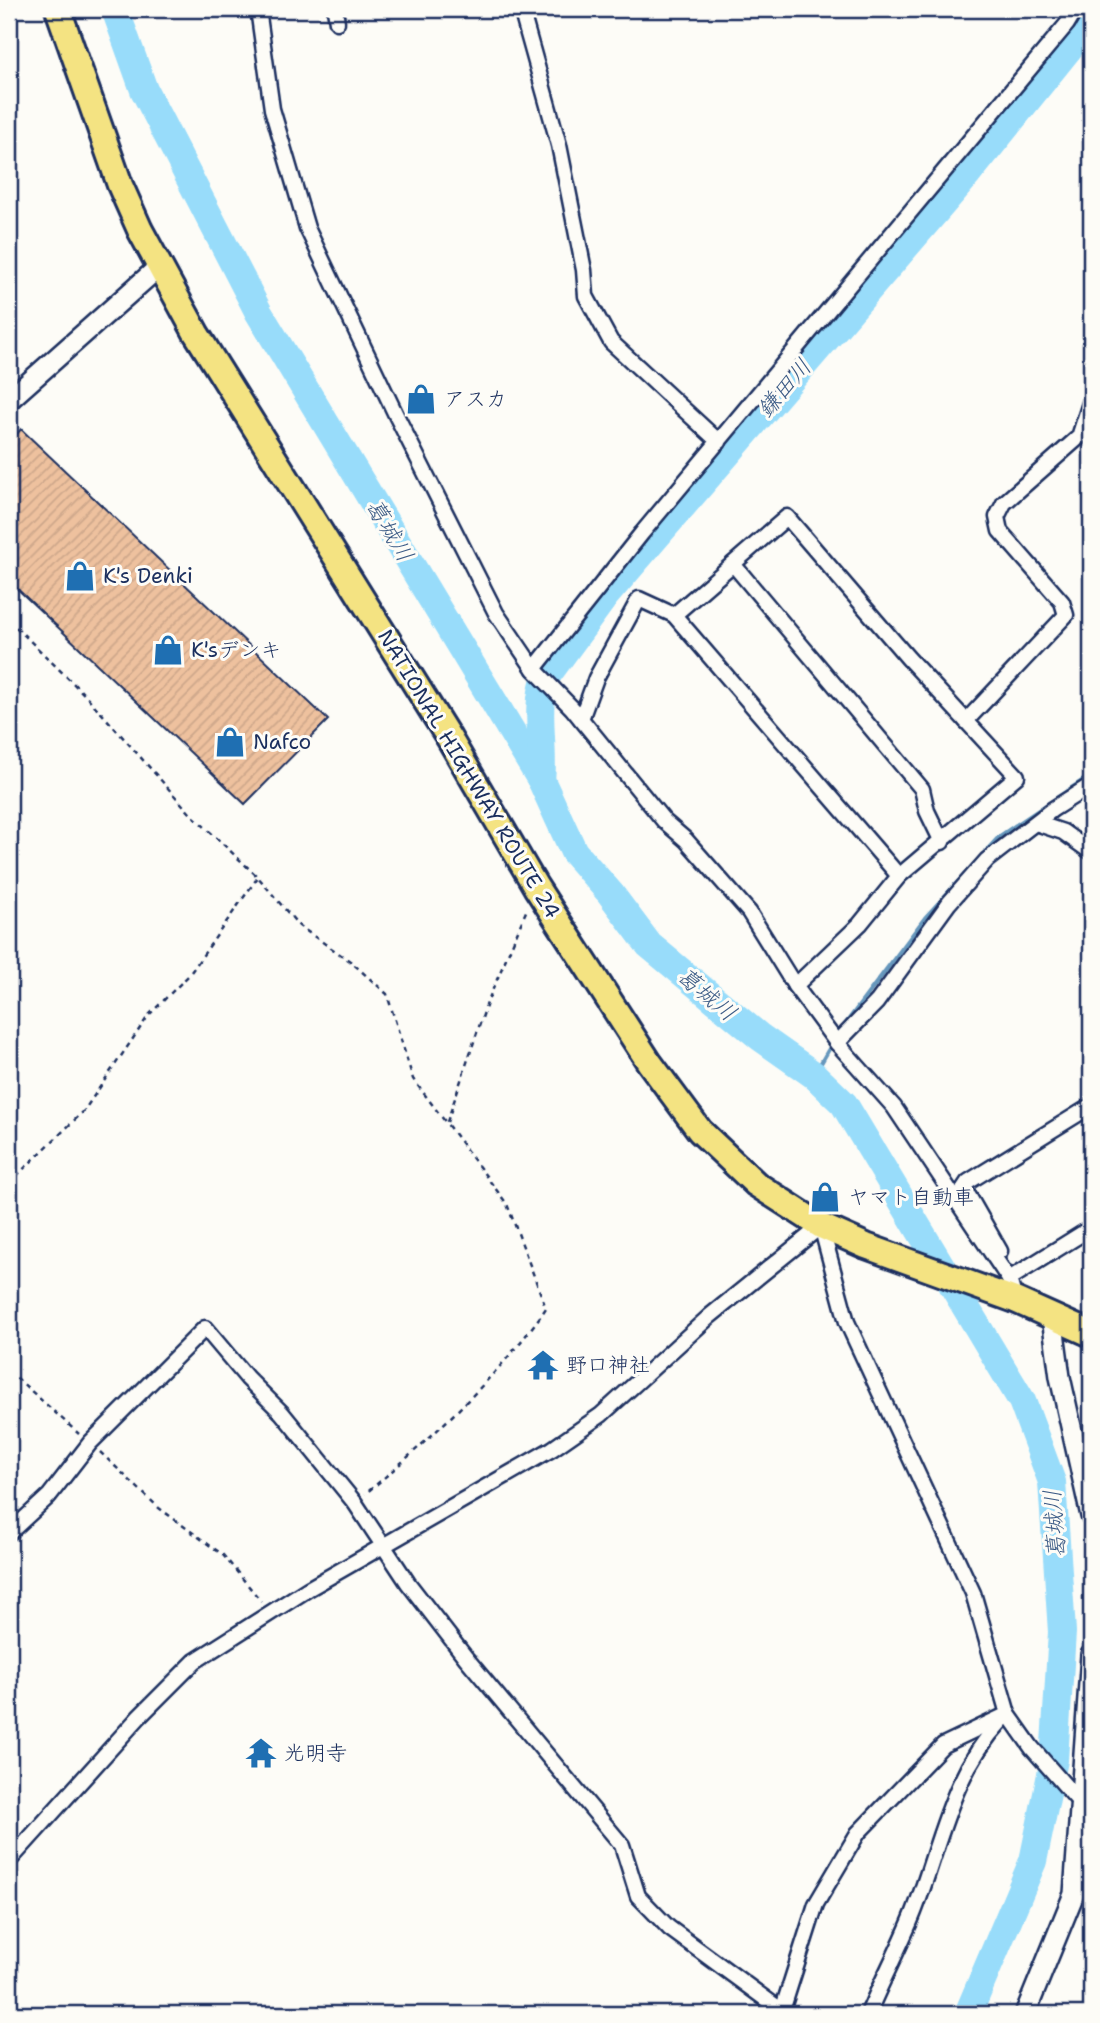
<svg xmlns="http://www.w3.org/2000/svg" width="1100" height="2023" viewBox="0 0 1100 2023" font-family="'Shantell Sans','Klee One',sans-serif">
	<defs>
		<pattern id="building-hatch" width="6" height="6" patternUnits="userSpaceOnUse" patternTransform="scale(1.75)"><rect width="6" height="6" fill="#eec19e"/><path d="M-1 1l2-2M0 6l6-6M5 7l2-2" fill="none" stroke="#cca68a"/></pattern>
	</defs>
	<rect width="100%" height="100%" fill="#fdfcf7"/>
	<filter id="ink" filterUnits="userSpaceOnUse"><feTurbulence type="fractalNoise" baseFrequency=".0143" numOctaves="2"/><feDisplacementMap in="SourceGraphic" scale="14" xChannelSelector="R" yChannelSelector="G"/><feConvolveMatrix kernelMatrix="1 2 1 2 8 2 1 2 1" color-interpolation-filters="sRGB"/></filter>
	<g filter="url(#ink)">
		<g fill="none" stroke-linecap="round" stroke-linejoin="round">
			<g stroke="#6697bc" stroke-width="4.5">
				<path d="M 838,1034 L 925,918 L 1000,836 L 1091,775"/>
				<path d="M 814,1075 L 833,1042"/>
			</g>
			<g stroke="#98dcfa" stroke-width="28">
				<path d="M 115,9 L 144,90 L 259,313 L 541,780 L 574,852 L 610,893 L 649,945 L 760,1037 L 814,1075 L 844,1104 L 1022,1401 L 1052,1482 L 1062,1632 L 1054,1760 L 1033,1861 L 968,2014"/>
				<path d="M 541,780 C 545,747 534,708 546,677 L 606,595 L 968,174 L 1091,21"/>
			</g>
		</g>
		<path fill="url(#building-hatch)" stroke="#1b2f5e" stroke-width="2" d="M 21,429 L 328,720 L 245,804 L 9,581 L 9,443 Z"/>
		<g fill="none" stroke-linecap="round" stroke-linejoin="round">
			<g stroke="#1b2f5e" stroke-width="19">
				<g id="street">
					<path d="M 258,9 L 272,109 L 307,228 L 396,415 L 496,613 L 534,669 L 572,708 L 664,821 L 686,840 L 749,912 L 795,986 L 837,1043 L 894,1107 L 1009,1279 L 1015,1300"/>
					<path d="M 335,9 L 337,22"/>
					<path d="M 521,9 L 559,145 L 584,270 L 586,296 L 611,342 L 719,442"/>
					<path d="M 733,564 L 922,789 L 927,811 L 942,842"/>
					<path d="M 674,615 L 787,517 L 908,658 L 1017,776 L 899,876"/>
					<path d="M 534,669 L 642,533 L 1067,24 L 1076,9"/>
					<path d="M 581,719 L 596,678 L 639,599 L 674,615 L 899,876 L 860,924 L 795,986"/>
					<path d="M 966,721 L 1066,615 L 1062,602 L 1000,531 L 997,517 L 1004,503 L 1079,437 L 1091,400"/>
					<path d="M 1036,823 L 1063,832 L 1091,852"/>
					<path d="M 837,1043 L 877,1002 L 949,903 L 987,860 L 1053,809 L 1091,785"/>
					<path d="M 1000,1251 L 964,1188 L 968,1182 L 1091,1106"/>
					<path d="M 1009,1279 L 1091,1228"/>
					<path d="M 9,1533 L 49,1496 L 90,1443 L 205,1328 L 247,1378 L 282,1413 L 355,1503 L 408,1583 L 466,1658 L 622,1845 L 638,1896 L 669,1928 L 782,2011"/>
					<path d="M 9,1861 L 139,1717 L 195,1661 L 308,1589 L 552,1449 L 601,1415 L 710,1316 L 821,1226 L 847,1322 L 973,1593 L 1008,1714 L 1032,1748 L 1091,1815"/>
					<path d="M 781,2014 L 816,1904 L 858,1833 L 943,1745 L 1008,1714"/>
					<path d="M 868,2014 C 882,1980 900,1947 914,1912 C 941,1843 950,1776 1002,1720"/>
				</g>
			</g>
			<g stroke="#1b2f5e" stroke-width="24">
				<g id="secondary">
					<path d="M 9,400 L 160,266"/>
					<path d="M 1052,1317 L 1060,1377 L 1091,1516"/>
					<path d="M 1025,2014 L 1074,1894 L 1091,1655"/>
				</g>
			</g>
			<g stroke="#1b2f5e" stroke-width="30">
				<path id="highway" d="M 58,9 L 120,185 L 140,230 L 196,333 L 449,738 L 536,887 L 649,1062 L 700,1131 L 756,1184 L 821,1226 L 866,1246 L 1015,1300 L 1091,1334"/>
			</g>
			<g stroke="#1b2f5e" stroke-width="2.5" stroke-dasharray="5 5" stroke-linecap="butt">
				<path d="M 9,620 L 88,698 L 190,813 L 258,877 L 299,926 L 350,961 L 387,994 L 413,1079 L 507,1204 L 546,1308 C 502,1373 426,1443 365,1494"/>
				<path d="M 447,1122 L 487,1003 L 527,909"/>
				<path d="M 9,1183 L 83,1112 L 149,1015 L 189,975 L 258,877"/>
				<path d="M 9,1371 L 79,1434"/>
				<path d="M 100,1452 L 159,1508 L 223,1555 L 261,1601"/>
			</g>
			<use href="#street" stroke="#fdfcf7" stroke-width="14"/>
			<use href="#secondary" stroke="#fdfcf7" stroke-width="19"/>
			<use href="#highway" stroke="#f4e382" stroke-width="24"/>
		</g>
	</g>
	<defs>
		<g id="shop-bare" transform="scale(2.415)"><path d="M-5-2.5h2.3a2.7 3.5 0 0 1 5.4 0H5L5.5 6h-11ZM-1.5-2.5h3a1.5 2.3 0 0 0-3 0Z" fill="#1f6fb2" stroke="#fdfcf7" stroke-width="2.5" paint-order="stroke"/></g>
		<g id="temple-bare" transform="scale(2.415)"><path d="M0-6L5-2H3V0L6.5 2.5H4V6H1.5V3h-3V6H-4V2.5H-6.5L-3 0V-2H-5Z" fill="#1f6fb2" stroke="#fdfcf7" stroke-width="2.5" paint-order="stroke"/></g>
	</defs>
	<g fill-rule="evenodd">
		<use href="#shop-bare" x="421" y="399"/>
		<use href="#shop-bare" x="80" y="576"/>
		<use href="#shop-bare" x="168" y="650"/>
		<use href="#shop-bare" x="230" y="742"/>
		<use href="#shop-bare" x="825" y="1197"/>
		<use href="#temple-bare" x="543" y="1365"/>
		<use href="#temple-bare" x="261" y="1753"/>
	</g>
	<g text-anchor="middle" stroke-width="6" stroke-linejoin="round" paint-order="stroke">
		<g font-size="21" fill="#1b2f5e" stroke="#fdfcf7" text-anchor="start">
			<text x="444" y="406">アスカ</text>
			<text x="103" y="583">K's Denki</text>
			<text x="191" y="657">K'sデンキ</text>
			<text x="253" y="749">Nafco</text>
			<text x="848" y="1204">ヤマト自動車</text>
			<text x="566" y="1372">野口神社</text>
			<text x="284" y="1760">光明寺</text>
		</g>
		<g font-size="21" fill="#1b2f5e" stroke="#fdfcf7">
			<text transform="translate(469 774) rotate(59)" y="7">NATIONAL HIGHWAY ROUTE 24</text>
		</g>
		<g font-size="23" font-style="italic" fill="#3a5a85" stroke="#fdfcf7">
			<text transform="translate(784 388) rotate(-49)" y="8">鎌田川</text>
			<text transform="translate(390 530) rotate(59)" y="8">葛城川</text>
			<text transform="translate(707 994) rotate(40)" y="8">葛城川</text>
			<text transform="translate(1054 1524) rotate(-94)" y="8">葛城川</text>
		</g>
	</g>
	<rect width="1100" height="2023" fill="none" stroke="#fdfcf7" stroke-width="35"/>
	<rect x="18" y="18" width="1065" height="1988" fill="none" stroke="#1b2f5e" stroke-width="2.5" filter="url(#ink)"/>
</svg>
